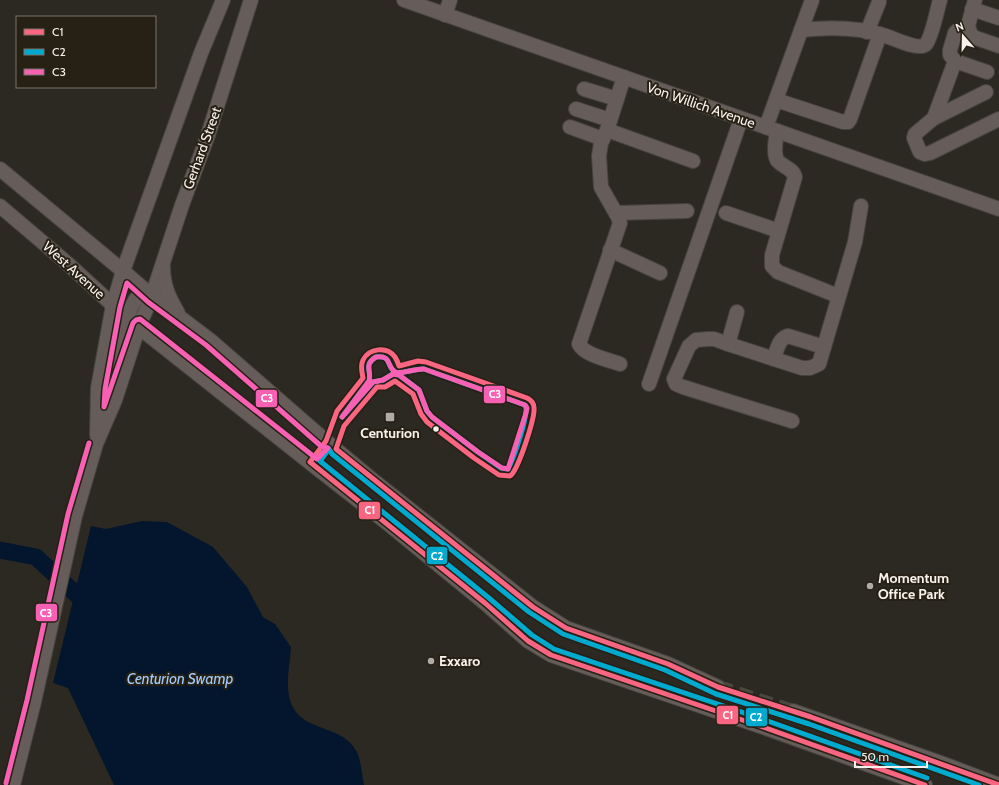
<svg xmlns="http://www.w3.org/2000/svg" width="999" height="785" viewBox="0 0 999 785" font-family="Cabin,sans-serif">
	<rect width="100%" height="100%" fill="#2c2922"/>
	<path fill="#04162d" d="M 142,521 L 167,522 L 213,547 L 247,587 L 263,617 L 275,624 L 291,647 C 290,663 286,680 289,696 C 297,735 341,721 357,752 C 361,761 362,775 364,785 L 114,785 L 68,688 L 53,683 L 91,526 L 106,529 Z"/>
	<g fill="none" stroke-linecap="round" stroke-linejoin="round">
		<path stroke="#04162d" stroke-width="17" d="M 0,550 L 36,557 L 91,608"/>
		<path stroke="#4a4740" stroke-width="14" stroke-dasharray="14 7" stroke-linecap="butt" d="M 718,687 L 793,711"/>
		<g stroke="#47443f" stroke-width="16">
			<g id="minor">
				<path d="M 404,0 L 999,209"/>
				<path d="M 975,0 L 968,26 L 971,35 L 976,38 L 999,46"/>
				<path d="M 972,9 L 999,18"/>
				<path d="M 445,15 L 450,0"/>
				<path d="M 801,30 C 829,27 859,27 886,36 C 895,39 919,51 926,44 C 932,37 937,10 940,0"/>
				<path d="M 867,32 L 879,2"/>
				<path d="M 955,61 L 950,55 L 950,50 L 955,33 L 958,30 L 968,27"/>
				<path d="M 987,72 L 955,61 L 934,118 L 915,134 L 914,138 L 920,152 L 925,154 L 930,153 L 999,119"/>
				<path d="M 584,89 L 617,99"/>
				<path d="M 776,100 L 843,122 L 848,122 L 850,119 L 880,34"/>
				<path d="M 576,109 L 610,120"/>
				<path d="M 934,118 L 986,92"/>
				<path d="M 570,127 L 603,139"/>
				<path d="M 766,127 L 812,0"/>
				<path d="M 607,130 L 693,161"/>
				<path d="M 777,131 C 776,139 773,152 777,160 C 782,167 793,168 795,177 L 772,255 L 772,266 L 778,272 L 838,296"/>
				<path d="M 0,169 L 123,271 L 152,296 L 210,340 L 326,441 L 369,477 L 533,607 L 566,628 L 668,664 L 718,687"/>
				<path d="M 0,206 L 67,263 L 127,318 L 318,469 L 391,526 L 485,603 L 528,641 L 551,655 L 763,727 L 925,785"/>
				<path d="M 616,213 L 687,211"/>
				<path d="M 726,213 L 779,231"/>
				<path d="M 610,250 L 660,273"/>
				<path d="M 163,267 C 163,285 169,298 178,313"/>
				<path d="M 728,344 L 737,312"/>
				<path d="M 774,359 C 777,350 778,339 788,336 L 824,347"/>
				<path d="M 620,364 C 609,360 584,355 579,344 L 620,223 L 618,217 L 601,187 L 599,156 L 601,143 L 607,130 L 624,77"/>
				<path d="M 649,384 L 741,119"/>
				<path d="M 106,395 L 109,388 C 114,371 126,308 137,298 C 141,294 146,295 152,296"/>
				<path d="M 792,421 L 683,387 L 676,384 L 674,379 L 689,346 L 696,340 L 708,339 L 714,339 L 728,344 L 802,368 L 810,368 L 819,364 L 855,242 L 861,206"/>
				<path d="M 97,435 L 98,388 L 113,305 L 123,271 L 201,53 L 223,0"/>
				<path d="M 793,711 L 941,763 L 999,785"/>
				<path d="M 13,785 L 34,702 L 75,516 L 96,444 L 115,400 L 139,326 L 152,296 L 182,205 L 207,138 L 251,0"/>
			</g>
		</g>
		<use href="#minor" stroke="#665c59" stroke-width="14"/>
		<g stroke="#262015" stroke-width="8">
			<path id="bus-1" d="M 925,785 L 763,727 L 551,655 L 528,641 L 485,603 L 310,462 L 326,441 L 337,411 L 363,378 C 362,372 360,366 363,360 C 369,348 387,346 395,357 C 397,360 398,363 399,366 L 418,361 L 426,362 L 527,398 C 531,400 534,403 534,408 C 535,418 518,471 510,476 L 499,475 L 474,458 L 427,422 L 421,414 L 413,394 L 395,381 L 385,387 L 377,387 L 344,426 L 336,449 L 533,607 L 566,628 L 668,664 L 718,687 L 811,717 L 999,785"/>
		</g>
		<g stroke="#262015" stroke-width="8">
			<g id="bus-2">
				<path d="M 376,357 C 392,355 386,366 395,372 C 400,375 417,368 424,369 L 525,405 C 530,413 513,460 508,469 L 501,468 L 478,452 L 432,417 L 427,411 L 419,390 L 399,375 L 393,374 L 383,380 L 373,382 L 342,417 L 369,381 C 372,371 363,365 376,357 Z"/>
				<path d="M 927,778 L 765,720 L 554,649 L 532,635 L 489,598 L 320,461 L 329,449 L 332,454 L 529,612 L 563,634 L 665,670 L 716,694 L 809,724 L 979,785"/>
			</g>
		</g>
		<g stroke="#262015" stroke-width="8">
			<g id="bus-3">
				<path d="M 127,283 L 148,302 L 206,345 L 321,446 L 328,448 L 317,459 L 140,319 L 136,320 L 133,323 L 104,407 L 105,389 L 120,307 Z"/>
				<path d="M 376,357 C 392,355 386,366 395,372 C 400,375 417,368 424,369 L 525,405 L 527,408 L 526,413 L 508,469 L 502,468 L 478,452 L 432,417 L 427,411 L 419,390 L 399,375 L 393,374 L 383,380 L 373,382 L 342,417 L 369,381 C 372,371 363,365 376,357 Z"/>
				<path d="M 6,783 L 27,700 L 68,514 L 89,443"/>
			</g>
		</g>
		<use href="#bus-1" stroke="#fa6682" stroke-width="5"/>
		<use href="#bus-2" stroke="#00a9ce" stroke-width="5"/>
		<use href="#bus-3" stroke="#f860b3" stroke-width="5"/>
	</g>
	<g fill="#afaca5" stroke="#262015" stroke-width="1.5">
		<rect x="385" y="412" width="10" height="10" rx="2"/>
		<circle cx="870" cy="586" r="4"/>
		<circle cx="431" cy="661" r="4"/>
	</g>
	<circle fill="#f6f2eb" stroke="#262015" stroke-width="1.5" cx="436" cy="429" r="3.5"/>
	<g text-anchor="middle" stroke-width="4" stroke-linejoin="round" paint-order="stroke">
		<g font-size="14" fill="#f6f2eb" stroke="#262015">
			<text transform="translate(701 105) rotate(19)" y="5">Von Willich Avenue</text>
			<text transform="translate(202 148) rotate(-70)" y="5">Gerhard Street</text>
			<text transform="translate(74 270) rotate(42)" y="5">West Avenue</text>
		</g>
		<g font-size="14" font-weight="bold" fill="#f6f2eb" stroke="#262015" text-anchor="start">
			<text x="390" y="438" text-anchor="middle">Centurion</text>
			<text x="878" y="583">Momentum<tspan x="878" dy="16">Office Park</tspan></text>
			<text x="439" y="666">Exxaro</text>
		</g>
		<g font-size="15" font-style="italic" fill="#a2cdfd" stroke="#262015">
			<text x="180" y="684">Centurion Swamp</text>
		</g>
	</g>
	<g stroke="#262015" stroke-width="1.5">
		<rect x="483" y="385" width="23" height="19" rx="4" fill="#f860b3"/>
		<rect x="255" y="389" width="23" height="19" rx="4" fill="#f860b3"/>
		<rect x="358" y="501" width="23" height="19" rx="4" fill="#fa6682"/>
		<rect x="426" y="546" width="22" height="19" rx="4" fill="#00a9ce"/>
		<rect x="35" y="603" width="23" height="19" rx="4" fill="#f860b3"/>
		<rect x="716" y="705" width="23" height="20" rx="4" fill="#fa6682"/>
		<rect x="745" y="707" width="23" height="20" rx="4" fill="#00a9ce"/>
	</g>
	<g font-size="11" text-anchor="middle" font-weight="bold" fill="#fff">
		<text x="495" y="398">C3</text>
		<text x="267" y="402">C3</text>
		<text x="370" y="514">C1</text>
		<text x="437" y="560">C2</text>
		<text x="46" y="617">C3</text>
		<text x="728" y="719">C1</text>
		<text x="756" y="721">C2</text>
	</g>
	<rect x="16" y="16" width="140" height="72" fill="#262015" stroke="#79746b"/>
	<rect x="24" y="29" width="20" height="6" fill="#fa6682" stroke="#79746b"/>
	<text x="52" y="36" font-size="12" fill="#f6f2eb">C1</text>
	<rect x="24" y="49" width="20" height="6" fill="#00a9ce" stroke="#79746b"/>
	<text x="52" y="56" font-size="12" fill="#f6f2eb">C2</text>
	<rect x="24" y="69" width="20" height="6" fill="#f860b3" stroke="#79746b"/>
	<text x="52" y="76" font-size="12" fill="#f6f2eb">C3</text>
	<g transform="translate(963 36) rotate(340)" stroke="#262015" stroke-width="3" paint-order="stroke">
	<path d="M0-3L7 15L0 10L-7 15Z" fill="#f6f2eb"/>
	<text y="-6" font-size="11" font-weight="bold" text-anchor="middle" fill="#f6f2eb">N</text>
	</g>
	<path d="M855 761v6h72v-6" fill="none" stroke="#f6f2eb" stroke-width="2"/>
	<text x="861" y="761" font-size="12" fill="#f6f2eb" stroke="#262015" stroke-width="3" paint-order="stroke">50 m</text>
</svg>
